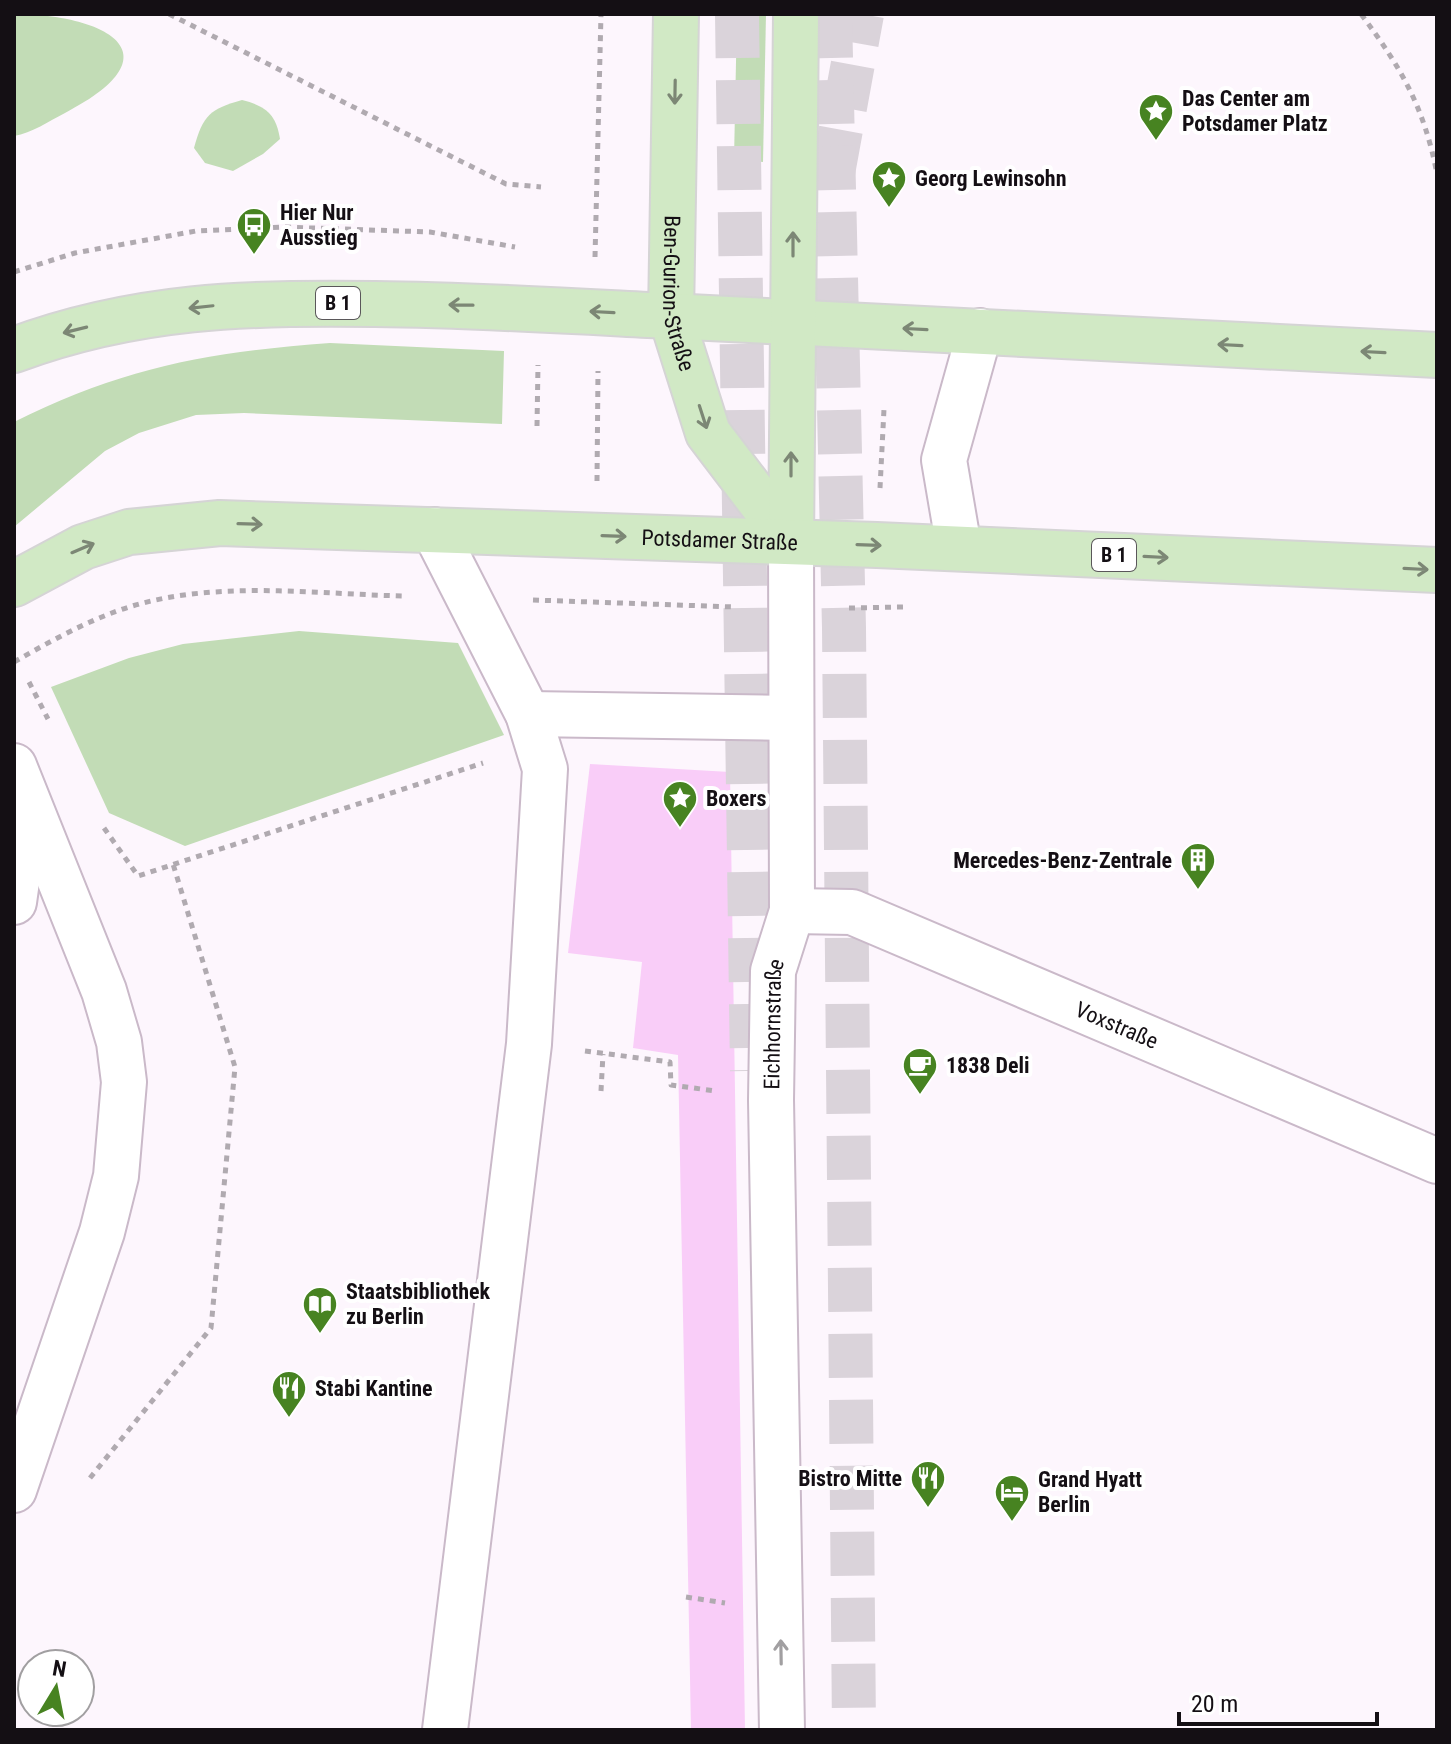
<svg xmlns="http://www.w3.org/2000/svg" width="1451" height="1744" viewBox="0 0 1451 1744" font-family="'Roboto Condensed',sans-serif">
	<rect width="100%" height="100%" fill="#fdf6fd"/>
	<g fill="#c2dcb6">
		<path d="M 14,14 C 101,14 183,52 65,113 C 49,121 32,133 14,136 Z"/>
		<path d="M 737,14 L 766,14 L 763,162 L 734,159 Z"/>
		<path d="M 242,100 C 266,106 276,114 280,139 L 263,154 L 233,171 L 205,163 L 194,148 C 203,115 210,109 242,100 Z"/>
		<path d="M 330,343 L 504,351 L 502,424 L 244,413 L 196,415 L 139,433 L 105,451 L 14,527 L 14,422 C 124,367 209,352 330,343 Z"/>
		<path d="M 299,631 L 458,643 L 504,735 L 185,846 L 109,813 L 51,687 L 129,658 L 183,644 Z"/>
	</g>
	<path fill="#f9cdf8" d="M 590,764 L 730,772 L 745,1730 L 691,1730 L 678,1055 L 633,1048 L 642,962 L 568,953 Z"/>
	<g fill="none" stroke-linecap="round" stroke-linejoin="round">
		<path stroke="#dad3da" stroke-width="44" stroke-dasharray="44 22" stroke-linecap="butt" d="M 833,173 L 862,14"/>
		<g stroke="#dad3da" stroke-width="44" stroke-dasharray="44 22" stroke-linecap="butt">
			<path d="M 737,14 L 752,1071"/>
			<path d="M 830,14 L 844,628 L 854,1730"/>
		</g>
		<g stroke="#cab9c9" stroke-width="48">
			<g id="minor">
				<path d="M 434,530 L 528,714 L 545,769 L 529,1044 L 445,1730"/>
				<path d="M 959,548 L 944,460 L 980,331"/>
				<path d="M 528,714 L 789,718"/>
				<path d="M 14,766 L 104,991 L 119,1042 L 124,1082 L 116,1176 L 102,1232 L 14,1490"/>
				<path d="M 14,902 L 28,804"/>
				<path id="s1" d="M 792,911 L 852,912 L 1437,1161"/>
				<path id="s2" d="M 782,1730 L 771,1100 L 773,971 L 792,911 L 791,542"/>
			</g>
		</g>
		<g stroke="#d5d4d5" stroke-width="48">
			<g id="major">
				<path id="s3" d="M 676,14 L 671,316 L 708,433 L 791,542"/>
				<path d="M 14,350 C 135,305 248,302 375,304 C 473,305 571,311 669,316 C 925,328 1181,343 1437,355"/>
				<path d="M 791,542 L 796,14"/>
				<path id="s4" d="M 14,584 L 83,547 L 129,532 L 220,523 L 877,545 L 1437,570"/>
			</g>
		</g>
		<g stroke="#b0aab0" stroke-width="5" stroke-dasharray="6 6" stroke-linecap="butt">
			<path d="M 169,14 L 506,184 L 541,187"/>
			<path d="M 1361,14 C 1402,69 1424,107 1437,174"/>
			<path d="M 595,257 L 601,14"/>
			<path d="M 14,272 L 75,253 L 196,231 L 283,227 L 430,232 L 515,247"/>
			<path d="M 537,426 L 538,365"/>
			<path d="M 597,481 L 598,371"/>
			<path d="M 880,488 L 884,409"/>
			<path d="M 533,600 L 735,607"/>
			<path d="M 849,608 L 903,607"/>
			<path d="M 14,662 C 51,641 88,620 129,607 C 215,580 315,594 403,596"/>
			<path d="M 29,682 L 48,719"/>
			<path d="M 104,828 L 138,876 L 483,763"/>
			<path d="M 585,1051 L 670,1062 L 671,1085 L 716,1091"/>
			<path d="M 601,1091 L 603,1054"/>
			<path d="M 90,1478 L 211,1328 L 235,1067 L 173,864"/>
			<path d="M 686,1597 L 725,1603"/>
		</g>
		<use href="#minor" stroke="#fff" stroke-width="44"/>
		<use href="#major" stroke="#d1e9c5" stroke-width="44"/>
	</g>
	<defs><path id="oneway-shaft" d="M-6 0H5M1.5-3L5.5 0L1.5 3" fill="none" stroke-width="1.6" stroke-linecap="round" stroke-linejoin="round" transform="scale(2)"/></defs>
	<g stroke="#7c8775">
		<use href="#oneway-shaft" transform="translate(675 92) rotate(91)"/>
		<use href="#oneway-shaft" transform="translate(793 244) rotate(-90)"/>
		<use href="#oneway-shaft" transform="translate(461 305) rotate(-179)"/>
		<use href="#oneway-shaft" transform="translate(201 307) rotate(174)"/>
		<use href="#oneway-shaft" transform="translate(602 312) rotate(-177)"/>
		<use href="#oneway-shaft" transform="translate(915 329) rotate(-177)"/>
		<use href="#oneway-shaft" transform="translate(75 330) rotate(166)"/>
		<use href="#oneway-shaft" transform="translate(1230 345) rotate(-177)"/>
		<use href="#oneway-shaft" transform="translate(1373 352) rotate(-177)"/>
		<use href="#oneway-shaft" transform="translate(703 417) rotate(72)"/>
		<use href="#oneway-shaft" transform="translate(791 464) rotate(-90)"/>
		<use href="#oneway-shaft" transform="translate(250 524) rotate(2)"/>
		<use href="#oneway-shaft" transform="translate(614 536) rotate(2)"/>
		<use href="#oneway-shaft" transform="translate(869 545) rotate(2)"/>
		<use href="#oneway-shaft" transform="translate(83 548) rotate(-23)"/>
		<use href="#oneway-shaft" transform="translate(1156 557) rotate(3)"/>
		<use href="#oneway-shaft" transform="translate(1416 569) rotate(3)"/>
	</g>
	<use stroke="#a19fa1" href="#oneway-shaft" transform="translate(781 1652) rotate(-91)"/>
	<defs>
		<g id="sight-pin" transform="scale(1.8)"><path d="M0 17L-7.5 6A9.5 9.5 0 1 1 7.5 6Z" fill="#478321" stroke="#fff"/><path d="M0-6L1.8-2.2L6-1.7L2.9 1.2L3.7 5.4L0 3.3L-3.7 5.4L-2.9 1.2L-6-1.7L-1.8-2.2Z" fill="#fff"/></g>
		<g id="bus-pin" transform="scale(1.8)"><path d="M0 17L-7.5 6A9.5 9.5 0 1 1 7.5 6Z" fill="#478321" stroke="#fff"/><path d="M-5-6H5V4H4V6H2V4H-2V6H-4V4H-5ZM-3.5-4V0h7V-4ZM-3.5 1.2v1.5H-2V1.2ZM2 1.2v1.5H3.5V1.2Z" fill="#fff"/></g>
		<g id="building-pin" transform="scale(1.8)"><path d="M0 17L-7.5 6A9.5 9.5 0 1 1 7.5 6Z" fill="#478321" stroke="#fff"/><path d="M-4-6H4V6H1V3H-1V6H-4ZM-2.5-4.3h1.7v1.8h-1.7ZM.8-4.3h1.7v1.8H.8ZM-2.5-1h1.7V.8h-1.7ZM.8-1h1.7V.8H.8Z" fill="#fff"/></g>
		<g id="cafe-pin" transform="scale(1.8)"><path d="M0 17L-7.5 6A9.5 9.5 0 1 1 7.5 6Z" fill="#478321" stroke="#fff"/><path d="M-5.5-4.5H6V0H3Q3 3.5 0 3.5H-2.5Q-5.5 3.5-5.5 0ZM3-3.2v2h1.7v-2ZM-6 4.5H4V6H-6Z" fill="#fff"/></g>
		<g id="library-pin" transform="scale(1.8)"><path d="M0 17L-7.5 6A9.5 9.5 0 1 1 7.5 6Z" fill="#478321" stroke="#fff"/><path d="M-6-4Q-3-5.5-.7-3.5V5Q-3 3-6 4ZM6-4Q3-5.5 .7-3.5V5Q3 3 6 4Z" fill="#fff"/></g>
		<g id="restaurant-pin" transform="scale(1.8)"><path d="M0 17L-7.5 6A9.5 9.5 0 1 1 7.5 6Z" fill="#478321" stroke="#fff"/><path d="M-5-6h1v4h1v-4h1v4h1v-4h1v5L-1.5 .5V6h-2V.5L-5-1ZM5-6V6H3V1.5H1.5Q1.5-4 5-6Z" fill="#fff"/></g>
		<g id="hotel-pin" transform="scale(1.8)"><path d="M0 17L-7.5 6A9.5 9.5 0 1 1 7.5 6Z" fill="#478321" stroke="#fff"/><path d="M-6-4.5h1.5V1H6V5H4.5V3h-9V5H-6ZM-4 0a1.8 1.8 0 1 1 3.6 0ZM.5 0V-2.5h3Q6-2.5 6 0Z" fill="#fff"/></g>
	</defs>
	<g fill-rule="evenodd">
		<use href="#sight-pin" x="1156" y="111"/>
		<use href="#sight-pin" x="889" y="178"/>
		<use href="#bus-pin" x="254" y="225"/>
		<use href="#sight-pin" x="680" y="798"/>
		<use href="#building-pin" x="1198" y="860"/>
		<use href="#cafe-pin" x="920" y="1065"/>
		<use href="#library-pin" x="320" y="1304"/>
		<use href="#restaurant-pin" x="289" y="1388"/>
		<use href="#restaurant-pin" x="928" y="1478"/>
		<use href="#hotel-pin" x="1012" y="1492"/>
	</g>
	<g text-anchor="middle" stroke-width="8" stroke-linejoin="round" paint-order="stroke">
		<g fill="#fff" stroke="#5a575a" stroke-width="2">
			<rect x="316" y="287" width="44" height="32" rx="6"/>
			<rect x="1092" y="539" width="44" height="32" rx="6"/>
		</g>
		<g font-size="20" font-weight="bold" fill="#140f14">
			<text x="338" y="310">B 1</text>
			<text x="1114" y="562">B 1</text>
		</g>
		<g font-size="22" font-weight="bold" fill="#140f14" stroke="#fff" text-anchor="start">
			<text x="1182" y="106">Das Center am<tspan x="1182" dy="25">Potsdamer Platz</tspan></text>
			<text x="915" y="186">Georg Lewinsohn</text>
			<text x="280" y="220">Hier Nur<tspan x="280" dy="25">Ausstieg</tspan></text>
			<text x="706" y="806">Boxers</text>
			<text x="1172" y="868" text-anchor="end">Mercedes-Benz-Zentrale</text>
			<text x="946" y="1073">1838 Deli</text>
			<text x="346" y="1299">Staatsbibliothek<tspan x="346" dy="25">zu Berlin</tspan></text>
			<text x="315" y="1396">Stabi Kantine</text>
			<text x="902" y="1486" text-anchor="end">Bistro Mitte</text>
			<text x="1038" y="1487">Grand Hyatt<tspan x="1038" dy="25">Berlin</tspan></text>
		</g>
		<g font-size="22" fill="#140f14" stroke="#fff">
			<text dy="8" stroke="none"><textPath href="#s3" startOffset="280">Ben-Gurion-Straße</textPath></text>
			<text dy="8" stroke="none"><textPath href="#s4" startOffset="718">Potsdamer Straße</textPath></text>
			<text dy="8" stroke="none"><textPath href="#s2" startOffset="706">Eichhornstraße</textPath></text>
			<text dy="8" stroke="none"><textPath href="#s1" startOffset="348">Voxstraße</textPath></text>
		</g>
	</g>
	<rect width="1451" height="1744" fill="none" stroke="#140f14" stroke-width="32"/>
	<g transform="translate(56 1688) rotate(10)"><circle r="38" fill="#ffffff" stroke="#a19fa1" stroke-width="2"/>
	<path d="M0-6L14 30L0 20L-14 30Z" fill="#478321"/>
	<text y="-12" font-size="22" font-weight="bold" text-anchor="middle" fill="#140f14">N</text>
	</g>
	<path d="M1179 1712v12h198v-12" fill="none" stroke="#140f14" stroke-width="4"/>
	<text x="1191" y="1712" font-size="24" fill="#140f14" stroke="#ffffff" stroke-width="6" paint-order="stroke">20 m</text>
</svg>
